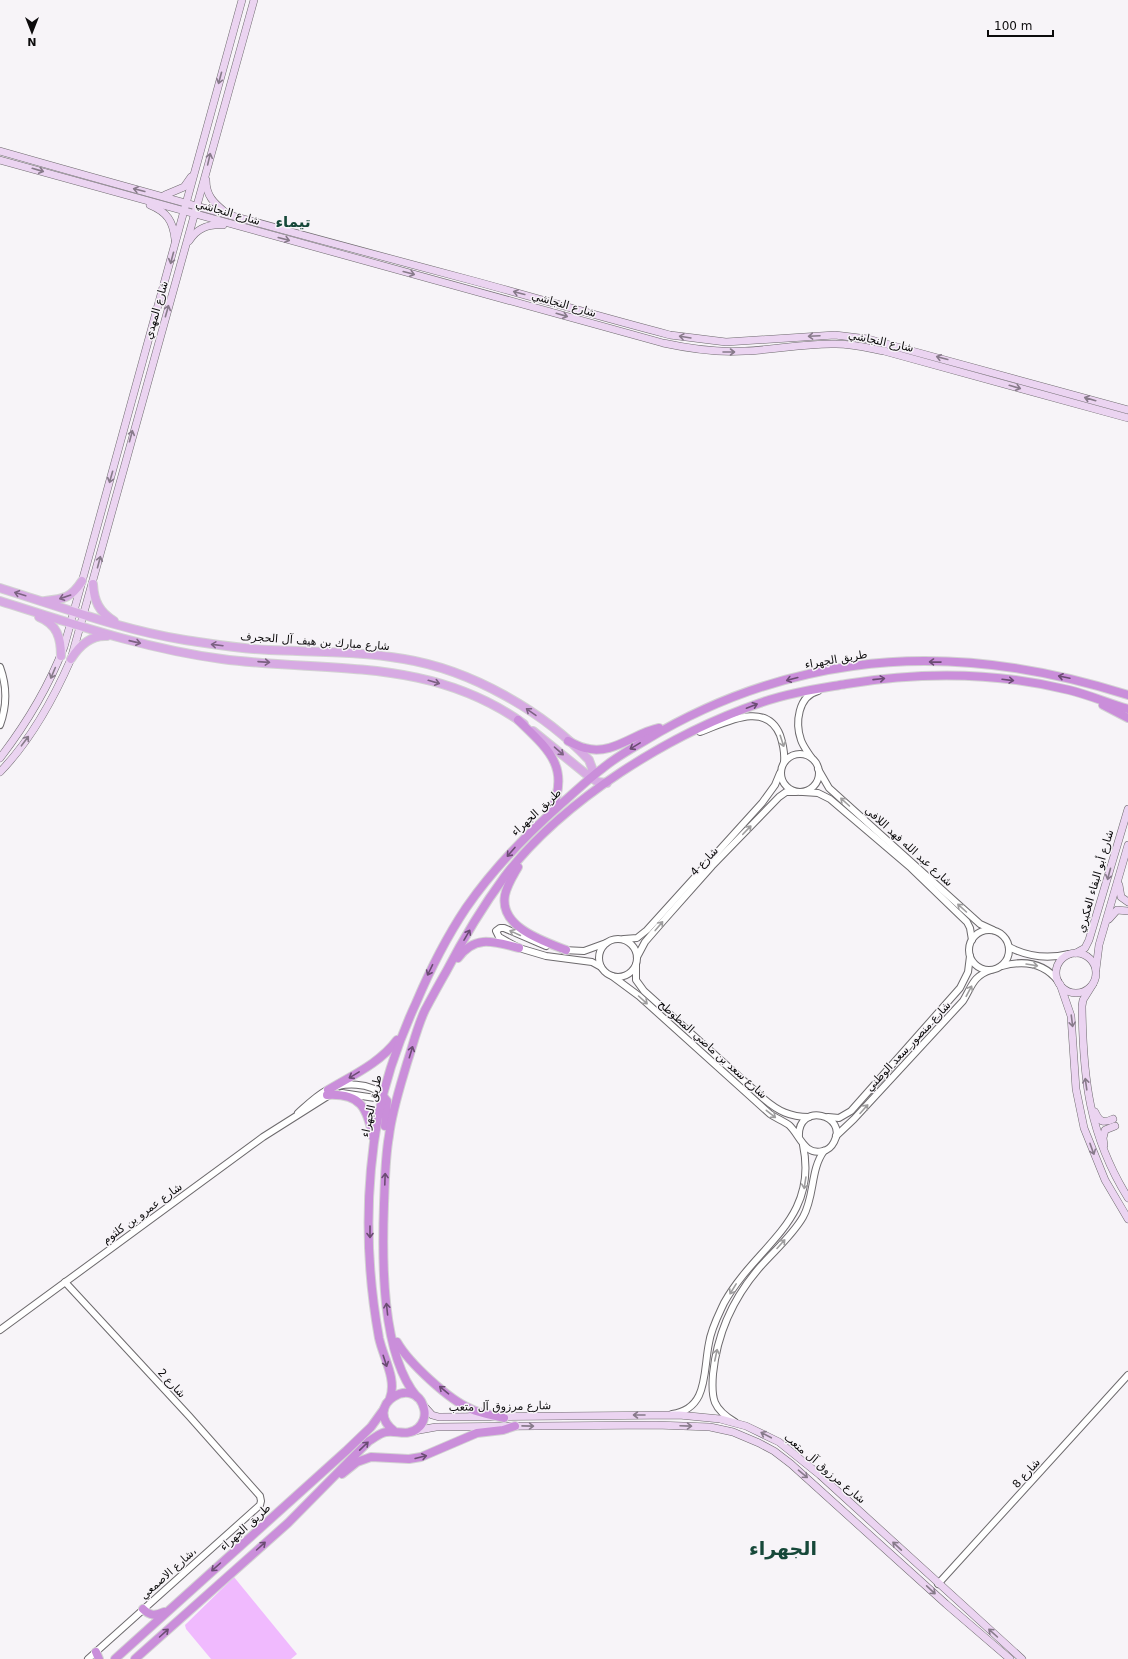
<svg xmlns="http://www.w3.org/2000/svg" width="1128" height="1659" viewBox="0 0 1128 1659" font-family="'DejaVu Sans',Vazirmatn,sans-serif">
	<rect width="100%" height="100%" fill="#f7f4f8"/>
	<path fill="#f0bafe" d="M 234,1577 L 297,1654 L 291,1659 L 211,1659 L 186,1629 L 185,1625 Z"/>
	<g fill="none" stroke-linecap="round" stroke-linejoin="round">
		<g stroke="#6d6a6d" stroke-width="8">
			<g id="tertiary">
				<path d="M 0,667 C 7,686 7,706 0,725"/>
				<path d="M 700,732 C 725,723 766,700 780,735 C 783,744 785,752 784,762"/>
				<circle cx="800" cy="773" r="19"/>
				<path d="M 811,757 C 807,751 803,746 801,740 C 795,723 798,696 818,691"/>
				<path d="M 818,769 L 829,788 L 980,924 L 993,930"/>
				<path d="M 803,792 L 818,793 L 830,799 L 911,868 L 967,922 L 970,928 L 972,940"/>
				<circle cx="989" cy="950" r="20"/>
				<circle cx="618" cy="958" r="19"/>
				<path d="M 624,939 L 637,938 L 647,930 L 762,803 L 775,785 L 780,773"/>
				<path d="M 546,946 L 504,928 L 500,928 L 496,931 L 499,937 L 519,948 L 546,956 L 592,962 L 601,967"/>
				<path d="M 1009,947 C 1028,957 1048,959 1069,954"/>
				<path d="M 563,950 L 584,951 L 606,943"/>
				<path d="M 637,957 L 645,942 L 665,919 L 712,866 L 779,797 L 786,792 L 796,792"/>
				<path d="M 636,965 L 636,980 L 644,991 L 764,1099 C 778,1111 790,1117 809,1117"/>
				<path d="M 1002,966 C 1024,960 1044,963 1058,981"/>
				<path d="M 612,976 L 639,996 L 770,1114 C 776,1118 783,1121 789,1125 C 800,1135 804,1156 823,1151 C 828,1150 832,1146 834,1142 C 849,1115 797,1101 799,1137"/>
				<path d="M 298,1113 C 307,1105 316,1096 327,1090 C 343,1082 371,1082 383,1096 L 375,1098 L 342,1093"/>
				<path d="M 828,1117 L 839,1118 L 851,1111 L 960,988 L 968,972 L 970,956"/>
				<path d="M 836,1136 L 854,1119 L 963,1001 C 972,986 973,976 991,970"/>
				<path d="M 65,1282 L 189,1416 L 260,1496 L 261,1501 L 260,1505 L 88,1659"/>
				<path d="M 0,1330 L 263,1137 L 331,1094"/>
				<path d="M 672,1414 C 709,1409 703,1371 709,1343 C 711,1329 718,1316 724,1303 C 756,1245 819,1221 803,1145"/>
				<path d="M 735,1422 C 713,1409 711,1399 713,1374 C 717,1334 733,1298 760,1267 C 774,1251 792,1236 803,1217 C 815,1196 810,1170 824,1151"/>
				<path d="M 938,1584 L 1128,1375"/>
			</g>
		</g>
		<g stroke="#6d6a6d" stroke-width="8">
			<g id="secondary">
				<path d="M 0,151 C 158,196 316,239 474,281 C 540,299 604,318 670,335 L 726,342 L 835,335 L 868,339 L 1128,410"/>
				<path d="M 0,160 L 663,343 C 691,349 717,353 745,351 C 775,350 805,343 836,344 C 853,344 868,348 884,351 L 1128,418"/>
				<path d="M 206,180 C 206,196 214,203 225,212"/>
				<path d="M 165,195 L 184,187 L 191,177"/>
				<path d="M 150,205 C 167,212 173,221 175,239"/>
				<path d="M 189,241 C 197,228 208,224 223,225"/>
				<path d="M 0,758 C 27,723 48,688 64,647 L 242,0"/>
				<path d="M 0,772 C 31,740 53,700 71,659 L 254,0"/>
				<path d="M 1119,885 L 1121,897 L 1128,902"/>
				<path d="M 1109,919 L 1117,910 L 1128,911"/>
				<path d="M 1076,953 L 1085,948 L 1089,940 L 1128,809"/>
				<circle cx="1076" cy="973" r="20"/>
				<path d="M 1096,969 L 1099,945 L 1128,845"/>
				<path d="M 1060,984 L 1071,1016 L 1076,1089 L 1084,1128 L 1105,1180 L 1128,1219"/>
				<path d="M 1093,984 L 1083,1000 L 1082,1006 C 1083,1079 1089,1135 1128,1198"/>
				<path d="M 1095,1112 C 1099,1121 1103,1124 1113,1119"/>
				<path d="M 1104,1145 L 1103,1138 L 1105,1130 L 1115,1126"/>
				<path d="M 423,1405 L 432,1415 L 439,1417 L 679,1415 L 720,1419 L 746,1426 L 779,1442 L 820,1475 L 1022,1659"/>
				<path d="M 414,1431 L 436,1427 L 656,1425 L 710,1427 L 733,1432 L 759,1443 L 774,1451 L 791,1464 L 946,1604 L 1010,1659"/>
			</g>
		</g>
		<g stroke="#d3d3d3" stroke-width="10">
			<g id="primary">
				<path d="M 93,584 C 94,601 99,612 114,621"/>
				<path d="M 0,588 C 61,607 122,630 185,640 C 213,644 241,649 269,650 C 314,652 360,651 404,659 C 471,670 543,711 589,760 L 592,768 L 591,778"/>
				<path d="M 0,601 C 73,624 146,649 222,659 C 329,673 429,656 524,724"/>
				<path d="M 45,601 C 64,599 71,598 82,581"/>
				<path d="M 39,617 C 57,624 61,638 61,656"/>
				<path d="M 71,659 C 79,646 90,635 107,636"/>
				<path d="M 533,731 L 591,778 L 598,782 L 607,783"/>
			</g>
		</g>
		<g stroke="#d3d3d3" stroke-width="10">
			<g id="trunk">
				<path d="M 1103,705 L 1128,718"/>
				<path d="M 518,720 C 548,749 571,767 551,811"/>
				<path d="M 568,741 C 573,743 579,747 585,748 C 612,756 634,733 659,728"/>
				<path d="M 518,867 C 513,876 507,885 505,895 C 499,927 543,941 566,950"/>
				<path d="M 458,958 C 475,934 495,942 519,948"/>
				<path d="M 328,1090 C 353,1075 380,1063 397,1040"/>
				<path d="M 327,1095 C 361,1093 367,1108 373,1137"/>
				<path d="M 383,1096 L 387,1101 L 385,1126"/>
				<path d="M 397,1342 C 409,1363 449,1400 471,1409 C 481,1414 494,1415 504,1418"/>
				<path d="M 417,1397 C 381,1354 382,1259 384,1204 C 385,1181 385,1158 389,1136 C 392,1111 400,1087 407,1063 C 413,1045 417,1027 425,1010 C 432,997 439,984 446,972 C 463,939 483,906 505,876 C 564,799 670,734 760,703 C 788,693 817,689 846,684 C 919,672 996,672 1069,690 C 1089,695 1108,703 1128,709"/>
				<path d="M 390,1398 C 397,1379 383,1357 379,1338 C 366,1266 365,1189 378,1117 C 386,1077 399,1040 416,1003 C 430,970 446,938 466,908 C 493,869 525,836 560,805 C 574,793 588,779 603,768 C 616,757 631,749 646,740 C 709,702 780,676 853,666 C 945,653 1040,667 1128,695"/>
				<path d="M 342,1474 L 357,1462 L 371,1457 L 409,1459 L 421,1457 L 477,1433 L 503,1430 L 515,1426"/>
				<path d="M 143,1609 C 150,1616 155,1616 164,1612"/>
				<path d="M 96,1652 L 99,1659"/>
				<path d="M 115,1659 L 346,1451 L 371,1427 L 384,1409"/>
				<path d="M 135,1659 L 288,1523 L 369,1441 C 375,1438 379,1433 386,1432 C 397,1430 408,1437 418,1428 C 423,1424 426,1416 424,1409 C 416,1373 361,1405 394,1431"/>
			</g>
		</g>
		<use href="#tertiary" stroke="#fff" stroke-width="6"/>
		<use href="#secondary" stroke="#ebd4f1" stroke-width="7"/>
		<use href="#primary" stroke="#d7aae3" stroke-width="8"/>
		<use href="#trunk" stroke="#ca8eda" stroke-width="8"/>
	</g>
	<defs><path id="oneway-shaft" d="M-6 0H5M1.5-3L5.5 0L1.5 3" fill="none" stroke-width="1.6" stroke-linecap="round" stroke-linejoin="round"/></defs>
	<g stroke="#877a8a">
		<use href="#oneway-shaft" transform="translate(220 78) rotate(105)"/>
		<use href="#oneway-shaft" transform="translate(209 159) rotate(-77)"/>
		<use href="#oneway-shaft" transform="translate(38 170) rotate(16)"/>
		<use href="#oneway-shaft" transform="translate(139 190) rotate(-166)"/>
		<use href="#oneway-shaft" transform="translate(284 239) rotate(15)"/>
		<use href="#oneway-shaft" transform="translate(172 258) rotate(105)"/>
		<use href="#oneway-shaft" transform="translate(409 273) rotate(15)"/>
		<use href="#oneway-shaft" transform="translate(519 293) rotate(-165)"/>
		<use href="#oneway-shaft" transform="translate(167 311) rotate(-74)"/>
		<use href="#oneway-shaft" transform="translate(562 315) rotate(16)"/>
		<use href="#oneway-shaft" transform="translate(814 336) rotate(177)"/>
		<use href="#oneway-shaft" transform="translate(685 337) rotate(-171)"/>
		<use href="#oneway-shaft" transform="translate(729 352)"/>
		<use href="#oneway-shaft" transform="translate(942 358) rotate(-165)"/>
		<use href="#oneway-shaft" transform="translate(1015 387) rotate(16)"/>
		<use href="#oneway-shaft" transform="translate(1090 399) rotate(-164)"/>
		<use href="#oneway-shaft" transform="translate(131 436) rotate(-75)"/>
		<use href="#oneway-shaft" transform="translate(111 477) rotate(106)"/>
		<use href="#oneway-shaft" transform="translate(99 562) rotate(-75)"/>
		<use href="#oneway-shaft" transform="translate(53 673) rotate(113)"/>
		<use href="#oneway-shaft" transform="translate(25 741) rotate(-53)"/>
		<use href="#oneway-shaft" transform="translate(1109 874) rotate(105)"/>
		<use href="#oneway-shaft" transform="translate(1072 1021) rotate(83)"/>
		<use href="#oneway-shaft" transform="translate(1086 1084) rotate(-98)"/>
		<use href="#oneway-shaft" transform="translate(1092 1149) rotate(70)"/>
		<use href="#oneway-shaft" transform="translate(639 1415) rotate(180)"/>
		<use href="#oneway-shaft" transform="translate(528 1426) rotate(1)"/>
		<use href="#oneway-shaft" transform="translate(686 1426) rotate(2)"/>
		<use href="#oneway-shaft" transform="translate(766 1435) rotate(-152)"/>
		<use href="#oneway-shaft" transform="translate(803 1474) rotate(40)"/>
		<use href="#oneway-shaft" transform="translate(897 1546) rotate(-137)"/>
		<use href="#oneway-shaft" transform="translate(931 1590) rotate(43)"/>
		<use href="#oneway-shaft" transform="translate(993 1633) rotate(-138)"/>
	</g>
	<g stroke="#7c6282">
		<use href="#oneway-shaft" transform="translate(20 594) rotate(-163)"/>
		<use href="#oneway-shaft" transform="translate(65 597) rotate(161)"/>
		<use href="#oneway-shaft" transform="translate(135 642) rotate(13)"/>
		<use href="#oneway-shaft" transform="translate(217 645) rotate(-173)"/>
		<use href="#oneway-shaft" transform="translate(264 662) rotate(4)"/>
		<use href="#oneway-shaft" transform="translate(434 682) rotate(16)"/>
		<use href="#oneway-shaft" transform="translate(531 712) rotate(-145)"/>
		<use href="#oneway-shaft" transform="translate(559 751) rotate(41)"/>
	</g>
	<g stroke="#6b4c73">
		<use href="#oneway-shaft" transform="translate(935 662) rotate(-179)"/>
		<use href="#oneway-shaft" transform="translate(1064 677) rotate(-168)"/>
		<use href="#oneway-shaft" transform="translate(792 679) rotate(165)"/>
		<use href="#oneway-shaft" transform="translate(879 679) rotate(-6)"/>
		<use href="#oneway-shaft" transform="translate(1008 680) rotate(7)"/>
		<use href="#oneway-shaft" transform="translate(752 706) rotate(-21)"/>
		<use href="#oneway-shaft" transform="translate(635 746) rotate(149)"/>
		<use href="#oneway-shaft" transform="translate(511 852) rotate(131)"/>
		<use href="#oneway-shaft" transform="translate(467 935) rotate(-60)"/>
		<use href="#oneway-shaft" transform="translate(430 970) rotate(116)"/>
		<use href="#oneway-shaft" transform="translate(411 1052) rotate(-73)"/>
		<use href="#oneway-shaft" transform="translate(354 1075) rotate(149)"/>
		<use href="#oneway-shaft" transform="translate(385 1179) rotate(-88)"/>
		<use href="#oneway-shaft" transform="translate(370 1232) rotate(90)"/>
		<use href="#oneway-shaft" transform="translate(387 1309) rotate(-96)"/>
		<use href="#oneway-shaft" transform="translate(385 1361) rotate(72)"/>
		<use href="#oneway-shaft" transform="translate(444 1390) rotate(-140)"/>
		<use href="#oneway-shaft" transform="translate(364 1446) rotate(-44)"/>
		<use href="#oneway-shaft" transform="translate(421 1457) rotate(-14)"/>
		<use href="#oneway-shaft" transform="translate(261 1546) rotate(-42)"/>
		<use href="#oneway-shaft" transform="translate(216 1567) rotate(138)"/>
		<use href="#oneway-shaft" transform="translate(164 1633) rotate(-42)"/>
	</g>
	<g stroke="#9e9d9e">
		<use href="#oneway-shaft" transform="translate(782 741) rotate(72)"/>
		<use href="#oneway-shaft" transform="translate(845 802) rotate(-138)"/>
		<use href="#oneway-shaft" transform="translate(747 830) rotate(-46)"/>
		<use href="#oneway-shaft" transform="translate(962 908) rotate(-138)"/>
		<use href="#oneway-shaft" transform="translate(659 926) rotate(-50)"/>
		<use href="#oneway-shaft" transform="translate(515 933) rotate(-155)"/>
		<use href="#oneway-shaft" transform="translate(1032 965) rotate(9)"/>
		<use href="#oneway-shaft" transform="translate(969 991) rotate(-62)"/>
		<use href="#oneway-shaft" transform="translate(643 1000) rotate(42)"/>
		<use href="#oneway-shaft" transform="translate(864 1109) rotate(-48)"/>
		<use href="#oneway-shaft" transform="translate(771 1114) rotate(38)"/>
		<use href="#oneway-shaft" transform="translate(805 1183) rotate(99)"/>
		<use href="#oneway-shaft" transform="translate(781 1244) rotate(-48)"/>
		<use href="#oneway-shaft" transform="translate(733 1289) rotate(122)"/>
		<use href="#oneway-shaft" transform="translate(716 1355) rotate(-78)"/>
	</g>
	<g text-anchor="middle" stroke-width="3" stroke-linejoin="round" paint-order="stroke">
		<g font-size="11" fill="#0c0b0c" stroke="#f7f4f8">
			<text transform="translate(228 212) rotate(16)" y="4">شارع النجاشي</text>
			<text transform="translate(564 304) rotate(16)" y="4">شارع النجاشي</text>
			<text transform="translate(156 310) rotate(-74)" y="4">شارع المهدي</text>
			<text transform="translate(881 341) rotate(12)" y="4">شارع النجاشي</text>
			<text transform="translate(315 641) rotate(4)" y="4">شارع مبارك بن هيف آل الحجرف</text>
			<text transform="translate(836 659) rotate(-10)" y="4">طريق الجهراء</text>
			<text transform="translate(536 812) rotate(-43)" y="4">طريق الجهراء</text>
			<text transform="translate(909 846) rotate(42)" y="4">شارع عبد الله فهد اللافي</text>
			<text transform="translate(704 861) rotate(-47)" y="4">شارع 4</text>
			<text transform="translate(1095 881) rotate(-74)" y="4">شارع أبو البقاء العكبري</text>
			<text transform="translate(908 1046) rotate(-47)" y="4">شارع منصور سعد الوطني</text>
			<text transform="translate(713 1049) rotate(42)" y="4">شارع سعد بن ماضي المطوطح</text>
			<text transform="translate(371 1106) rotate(-78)" y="4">طريق الجهراء</text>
			<text transform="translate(142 1213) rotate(-36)" y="4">شارع عمرو بن كلثوم</text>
			<text transform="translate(172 1383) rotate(47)" y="4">شارع 2</text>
			<text transform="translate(500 1406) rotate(-1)" y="4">شارع مرزوق آل متعب</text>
			<text transform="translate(825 1468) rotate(40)" y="4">شارع مرزوق آل متعب</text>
			<text transform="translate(1026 1473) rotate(-48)" y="4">شارع 8</text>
			<text transform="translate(245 1527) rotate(-42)" y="4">طريق الجهراء</text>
			<text transform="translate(168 1573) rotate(-42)" y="4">شارع الاصمعي،</text>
		</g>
		<g font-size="15" font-weight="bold" fill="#164839" stroke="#f7f4f8">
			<text x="293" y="227">تيماء</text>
		</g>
		<g font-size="19" font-weight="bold" fill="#164839" stroke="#f7f4f8">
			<text x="783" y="1555">الجهراء</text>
		</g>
	</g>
	<g transform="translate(32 32) rotate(180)" stroke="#f7f4f8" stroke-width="3" paint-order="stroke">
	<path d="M0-3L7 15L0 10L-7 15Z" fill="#0c0b0c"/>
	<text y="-6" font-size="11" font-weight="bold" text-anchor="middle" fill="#0c0b0c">N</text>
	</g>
	<path d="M988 30v6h65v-6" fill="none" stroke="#0c0b0c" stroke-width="2"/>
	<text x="994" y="30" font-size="12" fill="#0c0b0c" stroke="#f7f4f8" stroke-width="3" paint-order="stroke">100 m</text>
</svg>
